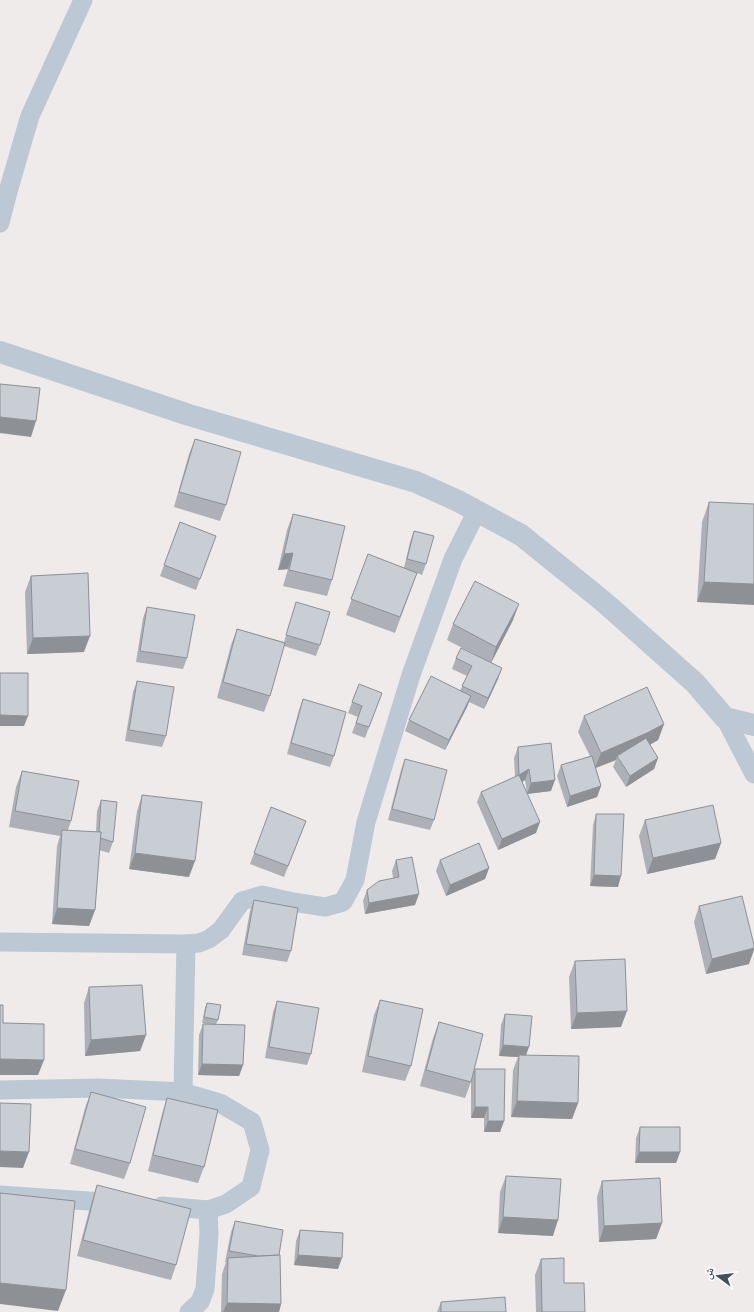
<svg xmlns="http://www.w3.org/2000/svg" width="754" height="1312" viewBox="0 0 754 1312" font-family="Overpass,'Noto Naskh Arabic',sans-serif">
	<rect width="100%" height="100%" fill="#efebeb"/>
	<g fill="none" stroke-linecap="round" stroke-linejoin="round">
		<g stroke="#bcc8d3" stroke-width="19">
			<path d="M 0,223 L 9,188 L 30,116 L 83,0"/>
			<path d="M 725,718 L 754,774"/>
			<path d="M 0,942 L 186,944 L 199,943 L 209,939 L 221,930 L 242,901 L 262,895 L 293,902 L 325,907 L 343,902 L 355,880 L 366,822 L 411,675 L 453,559 L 477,511"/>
			<path d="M 0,1090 L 98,1088 L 183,1092 L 220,1103 L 252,1122 L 260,1150 L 251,1187 L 226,1204 L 208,1210 L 162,1206"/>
			<path d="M 183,1092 L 186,944"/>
			<path d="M 0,1195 L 118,1203"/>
			<path d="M 189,1312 L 200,1302 L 205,1289 L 209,1234 L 208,1210"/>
		</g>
		<path stroke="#bcc8d3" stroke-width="22" d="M 0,352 L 189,415 L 416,482 L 458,501 L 521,535 L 604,602 L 695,683 L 725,718 L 754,725"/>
	</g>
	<g fill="#adb0b6" fill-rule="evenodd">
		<path d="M 195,439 L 226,505 L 220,521 L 174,507 L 189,454 Z"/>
		<path d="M 709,502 L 754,504 L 697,602 L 702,522 Z"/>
		<path d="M 293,514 L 332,580 L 327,596 L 283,586 L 288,569 L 278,570 L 287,530 Z"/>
		<path d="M 180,522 L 216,536 L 196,590 L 160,576 Z"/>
		<path d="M 414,531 L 426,564 L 422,575 L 417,573 L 395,633 L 346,615 L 368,554 L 404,568 L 410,542 Z"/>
		<path d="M 31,576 L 84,652 L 27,654 L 25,592 Z"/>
		<path d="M 296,602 L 320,645 L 316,656 L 284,646 L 270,696 L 264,712 L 217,698 L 231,645 L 237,629 L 284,642 Z"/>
		<path d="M 147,607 L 187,658 L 183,669 L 136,662 L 143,618 Z"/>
		<path d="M 513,620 L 491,663 L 498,679 L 484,709 L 469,702 L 467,707 L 445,750 L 405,731 L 409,720 L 460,691 L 467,676 L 452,669 L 456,658 L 485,660 L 447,640 L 453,624 Z"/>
		<path d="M 137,681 L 166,736 L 162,747 L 125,741 L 133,692 Z"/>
		<path d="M 359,684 L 382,693 L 365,738 L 352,733 L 358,717 L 348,713 Z"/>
		<path d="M 303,699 L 334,756 L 330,767 L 287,754 L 299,710 Z"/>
		<path d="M 584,716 L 664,724 L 658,740 L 650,745 L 658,758 L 654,769 L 626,787 L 613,767 L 616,760 L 596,768 L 601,786 L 597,797 L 567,807 L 557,776 L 561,765 L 590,756 L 578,732 Z"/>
		<path d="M 518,747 L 551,791 L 527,794 L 536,833 L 498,850 L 477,802 L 481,792 L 515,777 L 514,758 ZM 525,780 L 527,793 L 522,782 Z"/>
		<path d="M 405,759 L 434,820 L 430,830 L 388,820 L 401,770 Z"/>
		<path d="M 22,771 L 71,821 L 68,830 L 96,832 L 97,811 L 101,800 L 113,842 L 109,853 L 99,850 L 95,910 L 89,926 L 52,924 L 57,846 L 60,836 L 9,827 L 16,787 Z"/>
		<path d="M 142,795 L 189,877 L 129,869 L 137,811 Z"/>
		<path d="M 271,807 L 306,821 L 284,877 L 250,864 Z"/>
		<path d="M 596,814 L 618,887 L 590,886 L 593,825 Z"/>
		<path d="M 645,820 L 721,843 L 715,859 L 647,874 L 639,836 Z"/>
		<path d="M 396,860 L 415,905 L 365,914 L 363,901 L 367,890 L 393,878 L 392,871 Z"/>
		<path d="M 440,860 L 489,868 L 485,879 L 446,896 L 436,871 Z"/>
		<path d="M 254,900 L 291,951 L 287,962 L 242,955 L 250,911 Z"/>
		<path d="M 699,906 L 749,964 L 706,974 L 694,922 Z"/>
		<path d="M 575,961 L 621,1027 L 571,1029 L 569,977 Z"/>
		<path d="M 89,987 L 146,1035 L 140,1051 L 85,1056 L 84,1003 Z"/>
		<path d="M 380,1000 L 411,1066 L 405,1081 L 362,1072 L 374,1015 Z"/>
		<path d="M 277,1001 L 311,1054 L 307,1065 L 265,1058 L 273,1012 Z"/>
		<path d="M 207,1003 L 218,1020 L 216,1024 L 243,1065 L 239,1076 L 198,1075 L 199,1035 L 203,1024 L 207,1024 L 202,1023 L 205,1008 Z"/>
		<path d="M 505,1014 L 526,1055 L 578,1103 L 572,1119 L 511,1117 L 513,1070 L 518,1057 L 499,1056 L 501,1025 Z"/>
		<path d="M 439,1022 L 471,1082 L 465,1098 L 420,1086 L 433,1038 Z"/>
		<path d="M 475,1069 L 504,1121 L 500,1132 L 484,1132 L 484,1118 L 471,1118 L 471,1080 Z"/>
		<path d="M 91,1092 L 130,1163 L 124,1179 L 70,1164 L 85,1108 Z"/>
		<path d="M 167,1098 L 204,1167 L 198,1183 L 148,1171 L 162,1114 Z"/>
		<path d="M 640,1127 L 680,1152 L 676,1163 L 635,1163 L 636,1138 Z"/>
		<path d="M 506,1176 L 553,1236 L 498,1233 L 500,1192 Z"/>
		<path d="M 602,1181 L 662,1223 L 656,1239 L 599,1242 L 597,1197 Z"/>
		<path d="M 97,1185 L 176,1265 L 171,1280 L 77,1256 L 92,1200 Z"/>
		<path d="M 235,1221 L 279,1255 L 281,1304 L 279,1312 L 221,1312 L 222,1274 L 226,1262 L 225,1262 L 231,1232 Z"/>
		<path d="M 300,1230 L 338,1269 L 294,1265 L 296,1241 Z"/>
		<path d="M 541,1259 L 585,1312 L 536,1312 L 535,1275 Z"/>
		<path d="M 441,1302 L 441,1312 L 437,1312 Z"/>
	</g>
	<g fill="#8d9094">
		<path d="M 0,417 L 36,421 L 31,437 L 0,433 Z"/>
		<path d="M 293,553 L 288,569 L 278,570 L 284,554 Z"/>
		<path d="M 704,582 L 754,584 L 754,605 L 697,602 Z"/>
		<path d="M 519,604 L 513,620 L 491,663 L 496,647 Z"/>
		<path d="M 90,636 L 84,652 L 27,654 L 33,638 Z"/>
		<path d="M 502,668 L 498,679 L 484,709 L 488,698 Z"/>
		<path d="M 471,696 L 467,707 L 445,750 L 449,740 Z"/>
		<path d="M 0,715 L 28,716 L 24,726 L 0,726 Z"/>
		<path d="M 664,724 L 658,740 L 642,749 L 617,756 L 616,760 L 595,768 L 601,753 Z"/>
		<path d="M 658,758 L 654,769 L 626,787 L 630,776 Z"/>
		<path d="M 529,769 L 525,780 L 515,786 L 519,775 Z"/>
		<path d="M 555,780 L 551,791 L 527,794 L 531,783 Z"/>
		<path d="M 601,786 L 597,797 L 567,807 L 570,796 Z"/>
		<path d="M 540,822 L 536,833 L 498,850 L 502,839 Z"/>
		<path d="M 721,843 L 715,859 L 647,874 L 653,858 Z"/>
		<path d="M 135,853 L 195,861 L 189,877 L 129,869 Z"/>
		<path d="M 489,868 L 485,879 L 446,896 L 450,885 Z"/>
		<path d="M 594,875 L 621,876 L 618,887 L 590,886 Z"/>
		<path d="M 419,894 L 415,905 L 365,914 L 369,903 Z"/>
		<path d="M 57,908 L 95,910 L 89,926 L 52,924 Z"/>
		<path d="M 754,948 L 754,950 L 749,964 L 706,974 L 712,959 Z"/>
		<path d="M 627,1011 L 621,1027 L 571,1029 L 577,1013 Z"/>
		<path d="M 146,1035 L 140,1051 L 85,1056 L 91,1040 Z"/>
		<path d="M 503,1045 L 529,1047 L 525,1058 L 519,1055 L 518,1057 L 499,1056 Z"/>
		<path d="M 0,1059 L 44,1060 L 38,1075 L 0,1075 Z"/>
		<path d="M 202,1064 L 243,1065 L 239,1076 L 198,1075 Z"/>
		<path d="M 517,1101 L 578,1103 L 572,1119 L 511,1117 Z"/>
		<path d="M 475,1107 L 488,1107 L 484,1118 L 471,1118 Z"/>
		<path d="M 488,1121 L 504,1121 L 500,1132 L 484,1132 Z"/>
		<path d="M 0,1151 L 29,1152 L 23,1168 L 0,1167 Z"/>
		<path d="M 639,1152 L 680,1152 L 676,1163 L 635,1163 Z"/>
		<path d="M 503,1217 L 558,1220 L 553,1236 L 498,1233 Z"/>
		<path d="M 662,1223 L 656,1239 L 599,1242 L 604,1226 Z"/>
		<path d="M 298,1255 L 342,1258 L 338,1269 L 294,1265 Z"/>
		<path d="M 0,1283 L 66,1290 L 58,1311 L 0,1304 Z"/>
		<path d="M 227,1303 L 281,1304 L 279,1312 L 223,1312 Z"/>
	</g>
	<g fill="#c9cdd4" stroke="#8d9094">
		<path d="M 0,384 L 40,388 L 36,421 L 0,417 Z"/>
		<path d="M 195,439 L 241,452 L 226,505 L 179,492 Z"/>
		<path d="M 709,502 L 754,504 L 754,584 L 704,582 Z"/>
		<path d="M 293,514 L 345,526 L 332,580 L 289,570 L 293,553 L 284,554 Z"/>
		<path d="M 180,522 L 216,536 L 200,579 L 164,565 Z"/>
		<path d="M 414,531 L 434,536 L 426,564 L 407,559 Z"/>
		<path d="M 368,554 L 417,573 L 400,617 L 351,599 Z"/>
		<path d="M 88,573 L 90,636 L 33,638 L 31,576 Z"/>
		<path d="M 475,581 L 519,604 L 496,647 L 453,624 Z"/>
		<path d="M 296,602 L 330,612 L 320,645 L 286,635 Z"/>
		<path d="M 147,607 L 195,615 L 187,658 L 140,651 Z"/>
		<path d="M 237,629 L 285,643 L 270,696 L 223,682 Z"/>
		<path d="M 461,648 L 502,668 L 488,698 L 462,686 L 472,666 L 456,658 Z"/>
		<path d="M 0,673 L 28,673 L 28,716 L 0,715 Z"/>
		<path d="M 431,676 L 471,696 L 449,740 L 409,720 Z"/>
		<path d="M 137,681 L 174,687 L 166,736 L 129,730 Z"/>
		<path d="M 359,684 L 382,693 L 369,727 L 356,723 L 362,706 L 352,702 Z"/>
		<path d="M 647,687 L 664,724 L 647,733 L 601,753 L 584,716 Z"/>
		<path d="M 303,699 L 346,712 L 334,756 L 291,743 Z"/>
		<path d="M 646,738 L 658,758 L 630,776 L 617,756 Z"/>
		<path d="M 551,743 L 555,780 L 531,783 L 529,769 L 519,775 L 518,747 Z"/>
		<path d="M 592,756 L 601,786 L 570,796 L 561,765 Z"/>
		<path d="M 405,759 L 447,770 L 434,820 L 392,809 Z"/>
		<path d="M 22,771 L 79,781 L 71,821 L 15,811 Z"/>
		<path d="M 519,775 L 540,822 L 502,839 L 481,792 Z"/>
		<path d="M 142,795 L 202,802 L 195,861 L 135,853 Z"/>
		<path d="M 101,800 L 117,802 L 113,842 L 100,838 L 101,832 L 99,832 Z"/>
		<path d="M 713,805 L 721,843 L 653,858 L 645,820 Z"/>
		<path d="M 271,807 L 306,821 L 288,866 L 254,853 Z"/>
		<path d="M 596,814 L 624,814 L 621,876 L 594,875 Z"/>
		<path d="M 62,830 L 101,832 L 95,910 L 57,908 Z"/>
		<path d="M 479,843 L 489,868 L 450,885 L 440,860 Z"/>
		<path d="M 412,857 L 419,894 L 369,903 L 367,890 L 379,881 L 399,877 L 396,860 Z"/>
		<path d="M 742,896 L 754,945 L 754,948 L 712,959 L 699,906 Z"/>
		<path d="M 254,900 L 298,908 L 291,951 L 246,944 Z"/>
		<path d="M 625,959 L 627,1011 L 577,1013 L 575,961 Z"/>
		<path d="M 142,985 L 146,1035 L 91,1040 L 89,987 Z"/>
		<path d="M 380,1000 L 423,1009 L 411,1066 L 368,1056 Z"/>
		<path d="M 277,1001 L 319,1008 L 311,1054 L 269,1047 Z"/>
		<path d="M 207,1003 L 221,1005 L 218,1020 L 204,1017 Z"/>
		<path d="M 0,1005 L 3,1005 L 3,1023 L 44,1024 L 44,1060 L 0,1059 Z"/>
		<path d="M 505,1014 L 532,1016 L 529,1047 L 503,1045 Z"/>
		<path d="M 439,1022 L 483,1034 L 471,1082 L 426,1070 Z"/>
		<path d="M 203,1024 L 245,1025 L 243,1065 L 202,1064 Z"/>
		<path d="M 519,1055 L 579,1056 L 578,1103 L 517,1101 Z"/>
		<path d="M 475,1069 L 505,1069 L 504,1121 L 488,1121 L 488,1107 L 475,1107 Z"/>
		<path d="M 91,1092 L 146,1107 L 130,1163 L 75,1149 Z"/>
		<path d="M 167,1098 L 218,1110 L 204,1167 L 153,1155 Z"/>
		<path d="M 0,1103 L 31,1104 L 29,1152 L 0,1151 Z"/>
		<path d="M 640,1127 L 680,1127 L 680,1152 L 639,1152 Z"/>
		<path d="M 506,1176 L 561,1179 L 558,1220 L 503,1217 Z"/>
		<path d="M 660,1178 L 662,1223 L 604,1226 L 602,1181 Z"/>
		<path d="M 97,1185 L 191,1209 L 176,1265 L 83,1240 Z"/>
		<path d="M 0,1193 L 75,1201 L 66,1290 L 0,1283 Z"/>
		<path d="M 235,1221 L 283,1230 L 279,1255 L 258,1256 L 229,1251 Z"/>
		<path d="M 300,1230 L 343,1233 L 342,1258 L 298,1255 Z"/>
		<path d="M 280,1255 L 281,1304 L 227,1303 L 228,1258 Z"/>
		<path d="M 564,1258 L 564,1283 L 584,1283 L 585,1312 L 542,1312 L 541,1259 Z"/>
		<path d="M 505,1297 L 506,1312 L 441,1312 L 441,1302 Z"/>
	</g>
	<g transform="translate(718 1276) rotate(285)" stroke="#ffffff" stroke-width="3" paint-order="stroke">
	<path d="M0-3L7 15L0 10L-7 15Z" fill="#424f5b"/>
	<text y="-6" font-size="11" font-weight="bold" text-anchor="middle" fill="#424f5b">ش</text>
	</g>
</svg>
